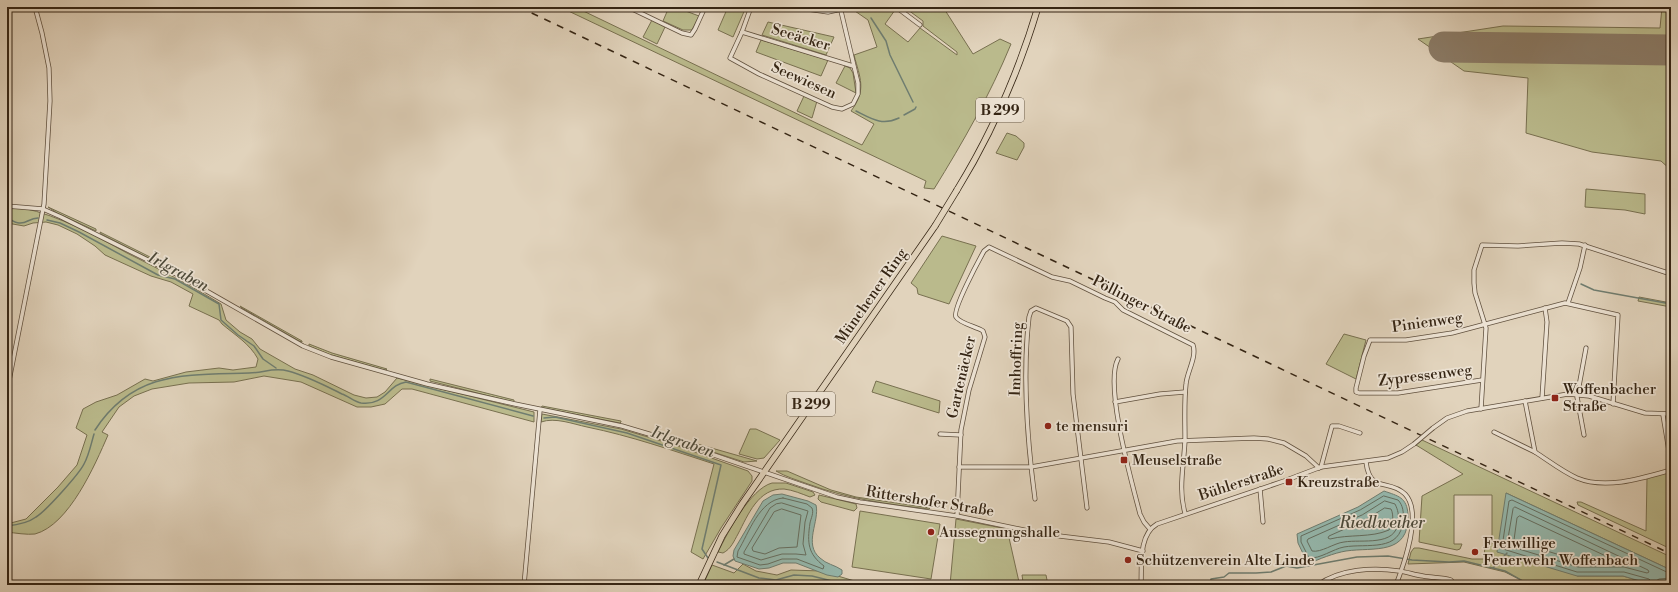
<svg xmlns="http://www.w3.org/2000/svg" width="1678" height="592" viewBox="0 0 1678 592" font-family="'Libre Bodoni',serif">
	<rect width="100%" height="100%" fill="#e1d3bc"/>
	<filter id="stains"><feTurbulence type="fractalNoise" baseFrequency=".005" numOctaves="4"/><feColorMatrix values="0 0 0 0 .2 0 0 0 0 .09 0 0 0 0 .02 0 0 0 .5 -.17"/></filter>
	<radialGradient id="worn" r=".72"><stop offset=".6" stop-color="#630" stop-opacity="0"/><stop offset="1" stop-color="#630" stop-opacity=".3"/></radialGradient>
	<g fill="#baba8c" stroke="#787050">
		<path d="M 560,7 L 575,7 L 862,145 L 874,124 L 851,111 C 867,90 860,78 854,55 L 877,47 L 868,20 L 852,9 L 857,7 L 890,7 L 895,10 L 885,24 L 908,42 L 920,28 L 957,55 L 957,52 L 923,26 L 923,21 L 904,7 L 943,7 L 973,54 L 1000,39 L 1011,44 C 990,95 963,142 934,189 L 924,188 L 926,181 Z"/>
		<path d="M 669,7 L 684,7 L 683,10 L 699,16 L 692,30 L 683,30 L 663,21 Z"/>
		<path d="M 728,7 L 746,7 L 733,37 L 718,30 Z"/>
		<path d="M 1662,7 L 1671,7 L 1671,47 L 1435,44 L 1446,51 L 1671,54 L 1671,170 L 1661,161 L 1592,152 L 1526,133 L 1528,78 L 1464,71 L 1418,39 L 1503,26 L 1660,28 Z"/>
		<path d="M 652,20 L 665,27 L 657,44 L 643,37 Z"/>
		<path d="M 768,22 L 834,37 L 826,55 L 762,35 Z"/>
		<path d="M 761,40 L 828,60 L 821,76 L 756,52 Z"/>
		<path d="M 845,66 L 850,68 L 853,73 L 856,93 L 836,83 Z"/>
		<path d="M 804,96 L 817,101 L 812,118 L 797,111 Z"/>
		<path d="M 1007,133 L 1016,136 L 1024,143 L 1024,147 L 1017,160 L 996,153 Z"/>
		<path d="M 1586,189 L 1645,194 L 1645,214 L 1625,210 L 1585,207 Z"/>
		<path d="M 48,207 L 96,229 L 96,231 L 57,213 Z"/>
		<path d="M 23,208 C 60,216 94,235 127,253 C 159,269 190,285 221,304 L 226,320 L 240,332 L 252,339 L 260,349 L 295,369 L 313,375 L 354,395 L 366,398 L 377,397 L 385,392 L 397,378 L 534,412 L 534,422 L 412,389 L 402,389 L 385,404 L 371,407 L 357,407 L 301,382 L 264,376 L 234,382 L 189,383 L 152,389 L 134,396 L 119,407 L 102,432 L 108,435 C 95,465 69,525 35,534 C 27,535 15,533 7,532 L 7,524 L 26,519 L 58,487 L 77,465 L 87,435 L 76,428 L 83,409 L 96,402 L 117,395 L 145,379 L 153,381 L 186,372 L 219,368 L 233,370 L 256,367 L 258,359 C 250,344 235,335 222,324 L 219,320 L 189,306 L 193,294 L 171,282 L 151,276 L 105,255 L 95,246 L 77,234 L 58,225 L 46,222 L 33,223 L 24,226 L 7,223 L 7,209 Z"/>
		<path d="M 100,232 L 182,273 L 180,274 L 101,234 Z"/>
		<path d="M 942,236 L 976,246 L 949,304 L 918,294 L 917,288 L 911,283 Z"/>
		<path d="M 1639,297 L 1671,303 L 1671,307 L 1638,301 Z"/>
		<path d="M 240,306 L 302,341 L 302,342 L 299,341 L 242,308 Z"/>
		<path d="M 1344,334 L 1366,340 L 1356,379 L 1326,364 Z"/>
		<path d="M 309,344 L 332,353 L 387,369 L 386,370 L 384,370 L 331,355 L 309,346 Z"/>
		<path d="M 430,379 L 514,400 L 514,401 L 513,402 L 430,381 Z"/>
		<path d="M 876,381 L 940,401 L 939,413 L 872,392 Z"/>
		<path d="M 542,406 L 621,421 L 621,422 L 620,423 L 543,408 L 541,408 Z"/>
		<path d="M 542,414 L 621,429 L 675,445 L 748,471 L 752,476 L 752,481 L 721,528 L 703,559 L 691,552 L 714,464 C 671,450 631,436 587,427 C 573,424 555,417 541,422 Z"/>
		<path d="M 750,429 L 756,429 L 780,440 L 764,458 L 757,459 L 739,454 Z"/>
		<path d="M 680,439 L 757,461 L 744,462 L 682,442 Z"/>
		<path d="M 1422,440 L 1671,557 L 1671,570 L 1506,493 L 1577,576 L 1623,576 L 1650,584 L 1671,582 L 1671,585 L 1531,585 L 1505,572 L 1464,562 L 1408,564 L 1411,552 L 1414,548 L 1419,548 L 1472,559 L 1484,559 L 1485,545 L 1492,544 L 1492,495 L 1454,495 L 1454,544 L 1462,544 L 1460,549 L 1457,550 L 1419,542 L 1422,496 L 1463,474 L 1416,445 Z"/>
		<path d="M 776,471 L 787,471 L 831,490 L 856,497 L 930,508 L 929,509 C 887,504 848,499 808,484 C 797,480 786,477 776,471 Z"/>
		<path d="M 1671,471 L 1671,549 L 1578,505 L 1577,502 L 1581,502 L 1646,531 L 1647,478 Z"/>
		<path d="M 772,483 L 786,483 L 813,492 L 815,495 L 810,497 C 802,494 793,490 784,489 C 758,488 748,515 738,534 C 734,541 731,549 723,553 L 718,552 C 728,532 750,489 772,483 Z"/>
		<path d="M 819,495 L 856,504 L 857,508 L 854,511 L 821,502 L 818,499 Z"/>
		<path d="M 860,511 L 940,524 L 931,579 L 852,567 Z"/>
		<path d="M 956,519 L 1007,529 L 1019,582 L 1023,582 L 1022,575 L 1046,575 L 1048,585 L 950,585 Z"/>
		<path d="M 743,564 L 756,571 L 777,575 L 791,570 L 821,571 L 868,585 L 703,585 L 712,565 L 734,573 Z"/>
	</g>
	<g fill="#95b8ad" stroke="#6f7d70">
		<path d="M 1384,491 C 1398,496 1407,497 1408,515 C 1409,556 1374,547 1346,551 C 1334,553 1319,559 1308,564 L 1298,543 L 1297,534 L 1358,507 Z"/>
		<path d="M 1506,493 L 1671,570 L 1671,582 L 1650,584 L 1623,576 L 1577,576 L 1497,552 Z"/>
		<path d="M 782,494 L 808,501 L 816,505 C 820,521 803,544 820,558 C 826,564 835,565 842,570 L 842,574 L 838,577 L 827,575 L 796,563 L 783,563 L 769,568 L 759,569 L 735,561 L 733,556 L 734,550 L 763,501 L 773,495 Z"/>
	</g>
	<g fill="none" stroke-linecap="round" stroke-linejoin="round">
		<g stroke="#656e60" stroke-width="1">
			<path d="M 1384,496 L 1398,500 C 1403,505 1404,513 1403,520 C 1401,553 1367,543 1344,547 C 1333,549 1320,559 1309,558 L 1301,542 L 1301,536 L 1360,510 Z"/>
			<path d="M 783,498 L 807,504 L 812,508 C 814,513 811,518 810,523 C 807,543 808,554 824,566 L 823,569 L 797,559 L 782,559 L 768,564 L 760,565 L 737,557 L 738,551 C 749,533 759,500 783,498 Z"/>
			<path d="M 1385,501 L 1395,504 C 1398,510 1399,515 1398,522 C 1396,547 1362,539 1344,542 C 1334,543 1321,553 1312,551 L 1307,541 L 1308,539 L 1362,515 Z"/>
			<path d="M 782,503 L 808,511 L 805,522 L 803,544 L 806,555 L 796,554 L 782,554 L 761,560 L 744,554 L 744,552 L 770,508 L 776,504 Z"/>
			<path d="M 1515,507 L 1648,570 L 1649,572 L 1647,573 L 1624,567 L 1578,567 L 1509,546 L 1507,544 L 1513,509 Z"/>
			<path d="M 1385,508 L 1391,509 C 1394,515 1393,525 1389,530 C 1371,538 1349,534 1330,539 L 1328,538 L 1329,536 L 1365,520 Z"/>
			<path d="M 782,509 L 801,515 L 797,547 L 779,548 L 765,554 L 753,551 L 752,548 L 774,512 Z"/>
			<path d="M 1520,516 L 1608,557 L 1609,560 L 1579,561 L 1515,541 L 1514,540 L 1517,518 Z"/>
			<path d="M 1671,574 L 1512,500 L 1509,501 L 1502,547 L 1503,549 L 1577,572 L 1624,572 L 1649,579 L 1653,583 L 1659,579 L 1671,578"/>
		</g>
		<g stroke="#6f7d70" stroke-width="1.5">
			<path d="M 871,18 L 886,41 L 890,55 L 913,102"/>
			<path d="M 856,111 C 872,119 882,126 899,118"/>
			<path d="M 904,115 L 915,109 L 916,107"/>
			<path d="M 7,218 C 10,219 15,223 19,223 C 27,224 29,218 38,218"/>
			<path d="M 47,220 L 60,223 L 79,232 L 158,275 L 175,279 L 219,304 L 221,320 L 238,335 L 254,346 L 263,359 L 276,368"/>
			<path d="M 1581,284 L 1594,290 L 1671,304"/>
			<path d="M 544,418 L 555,417 L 627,433 L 721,465 L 702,549 L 708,558"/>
			<path d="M 95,430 C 134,370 186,375 249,373 C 264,373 273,367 288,371 C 307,376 324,385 342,394 C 348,396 355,402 361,403 C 386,406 387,385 406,382 L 533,416"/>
			<path d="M 7,526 C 17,525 28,523 36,517 C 46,511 79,474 84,464 C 89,455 91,444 94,434"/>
			<path d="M 717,562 L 759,578 L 776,580 L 794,575 L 812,576 L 848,585"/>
			<path d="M 724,565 L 734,559"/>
			<path d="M 1493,568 L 1507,553"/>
			<path d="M 1210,585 L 1211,579 L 1224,577 L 1229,573 L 1256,573 L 1271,572 L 1286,566 L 1297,568 L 1357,557 L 1388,556 L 1412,560 L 1449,562 L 1464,561 L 1505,571 L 1530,585"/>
		</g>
		<path stroke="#8b7c68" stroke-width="31" d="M 1444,47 L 1671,50"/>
		<g stroke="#60503e" stroke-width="5">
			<g id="minor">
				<path d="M 628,7 L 682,33 L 691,35 L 695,29 L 705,7"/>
				<path d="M 751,7 L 742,32 L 730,58 L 759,74 L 832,107 L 842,109 L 853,104 L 858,94 L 858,83 L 841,11"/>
				<path d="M 793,7 L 828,12 L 851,7"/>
				<path d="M 896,7 L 920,25"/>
				<path d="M 742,32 L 853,66"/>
				<path d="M 7,206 L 43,209 L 61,217 L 182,277 L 303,346 L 331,357 L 427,384 L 515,404 L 622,426 L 676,442 L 837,497 L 860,502 L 957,516 L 1043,534 L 1109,542 L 1143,551"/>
				<path d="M 1568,303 L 1580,268 L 1585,245"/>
				<path d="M 1118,359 C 1104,385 1132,483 1140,514 L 1144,522 L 1150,529"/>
				<path d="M 1482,380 L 1398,393 L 1359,393 L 1356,392 L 1356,388 L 1364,356 L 1370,340 L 1406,340 L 1452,333 L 1565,303 L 1618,315 L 1613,404"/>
				<path d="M 7,391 L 44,204 L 50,101 L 49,68 L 42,33 L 35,7"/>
				<path d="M 1542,398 L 1547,322 L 1545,308"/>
				<path d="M 1525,401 L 1535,452 C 1549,461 1563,472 1577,478 C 1606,490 1643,478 1671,470"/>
				<path d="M 1115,402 L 1160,394 L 1185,392"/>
				<path d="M 1481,409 L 1486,328 L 1475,293 L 1474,283 L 1474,270 L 1482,245 L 1518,246 L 1562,243 L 1579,244 L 1671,274"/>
				<path d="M 1663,415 L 1671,463"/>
				<path d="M 1433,428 L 1447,418 L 1467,411 L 1568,394 L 1589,396 L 1645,413 L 1671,414"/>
				<path d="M 1494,432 L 1535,452"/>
				<path d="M 940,434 L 961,435"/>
				<path d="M 1584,435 L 1577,397 L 1586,348"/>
				<path d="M 1366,462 C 1370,494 1388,478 1405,494 C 1423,513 1404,564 1396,585"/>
				<path d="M 959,467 L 1031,467 L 1177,441 L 1254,438 L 1268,439 L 1284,443 L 1306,456 L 1319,468"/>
				<path d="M 1321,467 L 1332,426 L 1339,426 L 1360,433"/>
				<path d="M 1260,489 L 1263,522"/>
				<path d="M 1035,499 C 1027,439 1022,377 1029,317 L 1031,311 L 1036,308 L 1067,321 L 1071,327 L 1073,394 L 1087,508"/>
				<path d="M 957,516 L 961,430 L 969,390 L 985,337 L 983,331 C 977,327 959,323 956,317 C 952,310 979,260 984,251 L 989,247 L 1052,277 L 1070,281 L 1105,298 L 1115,302 L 1123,310 L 1193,345 C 1197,357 1187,372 1186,384 C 1184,402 1185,421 1185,440 C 1184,465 1178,489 1185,513"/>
				<path d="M 524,585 L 540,410"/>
				<path d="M 1141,585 C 1142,566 1138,535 1157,524 L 1284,481 L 1321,467 L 1388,458 L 1402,452 L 1414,444"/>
				<path d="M 1318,585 C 1339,569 1373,567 1399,571 C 1407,572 1415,575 1423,576 C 1433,578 1442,577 1451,580 L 1454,585"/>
			</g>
		</g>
		<g stroke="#352514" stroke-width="7">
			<g id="primary">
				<path d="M 957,190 C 992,133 1019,71 1038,7"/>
				<path d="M 699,585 L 722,536 L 742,504 L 935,226"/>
			</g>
		</g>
		<use href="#minor" stroke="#ece2d3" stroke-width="3.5"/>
		<use href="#primary" stroke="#e1d3bc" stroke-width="5.5"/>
		<path stroke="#352514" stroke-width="1.5" stroke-dasharray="7 7" stroke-linecap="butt" d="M 519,7 L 1671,554"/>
		<g stroke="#60503e" stroke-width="5" stroke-linecap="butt">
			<path id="minor-bridge" d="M 1414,444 L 1433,428"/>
		</g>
		<g stroke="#352514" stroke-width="7" stroke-linecap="butt">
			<path id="primary-bridge" d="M 935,226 L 957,190"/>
		</g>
		<use href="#minor-bridge" stroke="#ece2d3" stroke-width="3.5"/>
		<use href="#primary-bridge" stroke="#e1d3bc" stroke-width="5.5"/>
	</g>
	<g fill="#8f2418" stroke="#ece2d3" stroke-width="1.5">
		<rect x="1551" y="394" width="8" height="8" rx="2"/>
		<circle cx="1048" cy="426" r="4"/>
		<rect x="1120" y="456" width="8" height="8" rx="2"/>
		<rect x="1285" y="478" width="8" height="8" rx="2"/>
		<circle cx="931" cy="532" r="4"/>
		<circle cx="1475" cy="552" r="4"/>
		<circle cx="1128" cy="560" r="4"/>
	</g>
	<g text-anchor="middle" stroke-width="3.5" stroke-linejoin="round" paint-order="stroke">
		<g fill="#ece2d3" stroke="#6c5e4d" stroke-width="1">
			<rect x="976" y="98" width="48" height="24" rx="3"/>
			<rect x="787" y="392" width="48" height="24" rx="3"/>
		</g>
		<g font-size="14" font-weight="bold" fill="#352514">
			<text x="1000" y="115">B 299</text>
			<text x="811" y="409">B 299</text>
		</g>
		<g font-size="15" fill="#352514" stroke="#ece2d3">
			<text transform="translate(801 37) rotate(17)" y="5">Seeäcker</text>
			<text transform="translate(804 80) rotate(24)" y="5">Seewiesen</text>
			<text transform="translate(871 296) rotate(-55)" y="5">Münchener Ring</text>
			<text transform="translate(1142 304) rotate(27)" y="5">Pöllinger Straße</text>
			<text transform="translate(1427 322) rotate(-8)" y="5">Pinienweg</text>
			<text transform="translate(1016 359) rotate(-88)" y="5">Imhoffring</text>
			<text transform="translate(1425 375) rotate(-7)" y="5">Zypressenweg</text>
			<text transform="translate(961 377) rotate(-77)" y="5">Gartenäcker</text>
			<text transform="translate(1241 482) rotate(-18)" y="5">Bühlerstraße</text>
			<text transform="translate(930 501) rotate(9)" y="5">Rittershofer Straße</text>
		</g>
		<g font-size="15" fill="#352514" stroke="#ece2d3" text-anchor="start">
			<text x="1563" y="394">Woffenbacher<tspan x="1563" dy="17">Straße</tspan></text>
			<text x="1056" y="431">te mensuri</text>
			<text x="1132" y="465">Meuselstraße</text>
			<text x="1297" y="487">Kreuzstraße</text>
			<text x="939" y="537">Aussegnungshalle</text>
			<text x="1483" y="548">Freiwillige<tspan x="1483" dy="17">Feuerwehr Woffenbach</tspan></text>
			<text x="1136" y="565">Schützenverein Alte Linde</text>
		</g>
		<g font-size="16" font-style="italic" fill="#4d4a3a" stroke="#ece2d3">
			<text transform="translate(179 271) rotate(28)" y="6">Irlgraben</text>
			<text transform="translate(683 441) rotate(19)" y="6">Irlgraben</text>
			<text x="1382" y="528">Riedlweiher</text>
		</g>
	</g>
	<rect width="1678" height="592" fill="none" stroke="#e1d3bc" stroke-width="24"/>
	<rect x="8" y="8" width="1662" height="576" fill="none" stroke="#352514" stroke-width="2"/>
	<rect x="12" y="12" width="1654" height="568" fill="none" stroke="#352514"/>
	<rect width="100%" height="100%" filter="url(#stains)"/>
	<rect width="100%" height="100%" fill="url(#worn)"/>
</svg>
